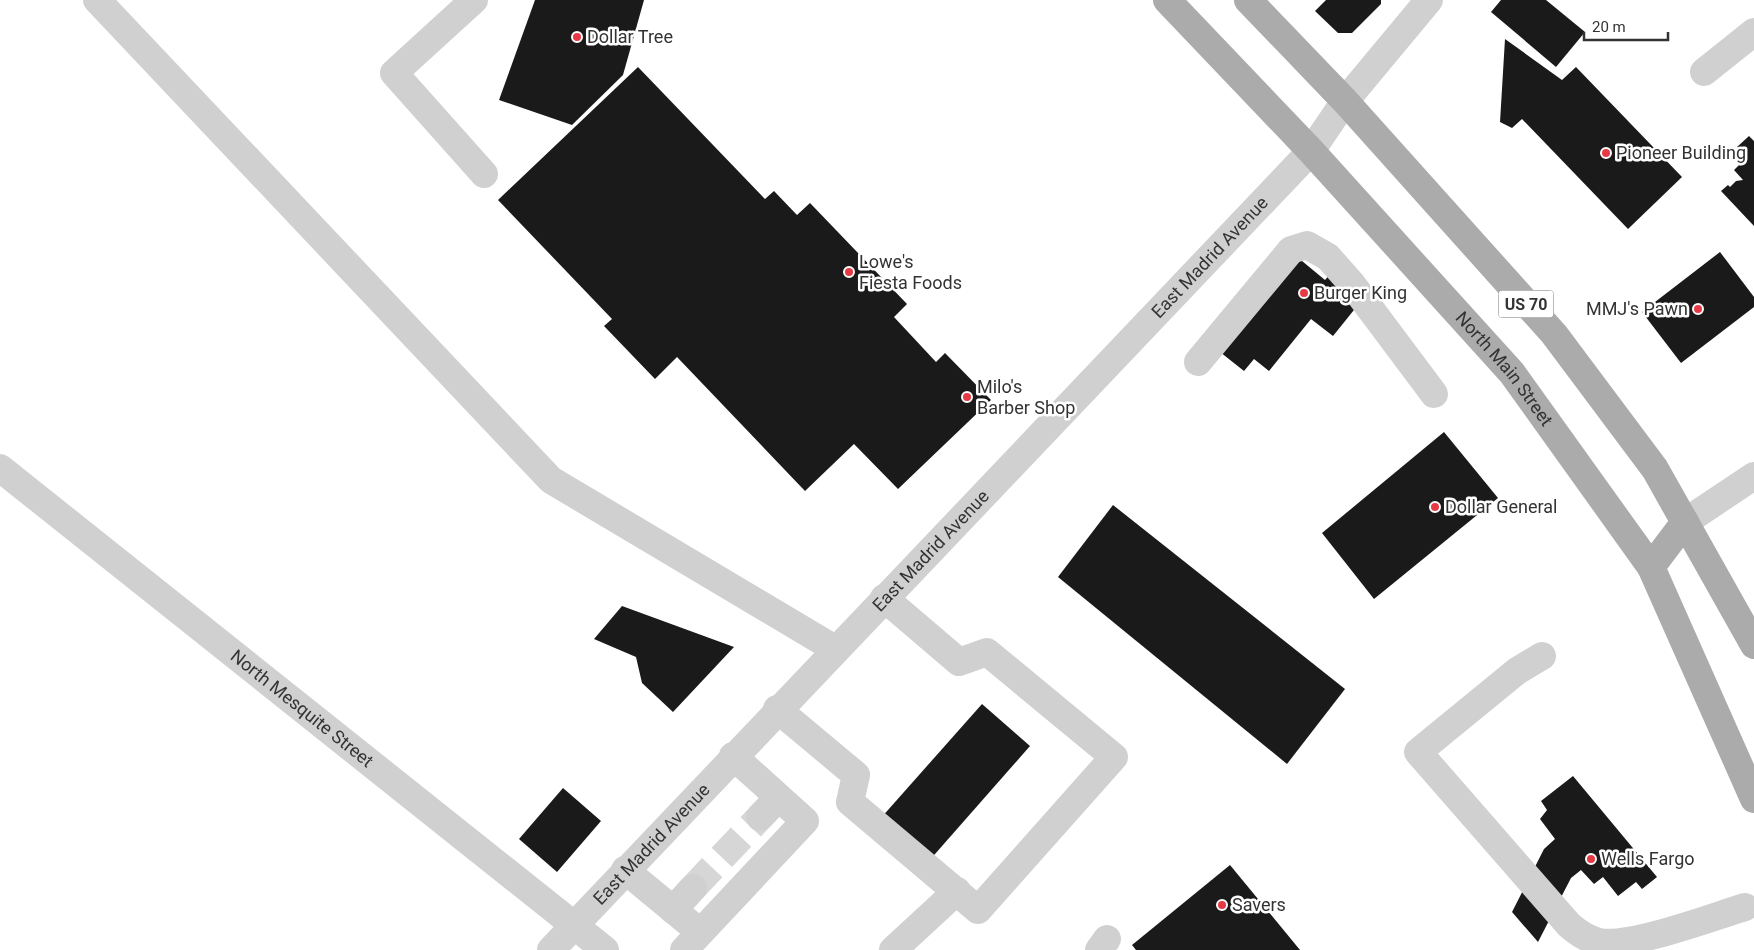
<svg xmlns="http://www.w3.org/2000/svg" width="1754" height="950" viewBox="0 0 1754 950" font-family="Roboto,sans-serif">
	<rect width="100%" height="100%" fill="#fff"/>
	<g fill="#1a1a1a">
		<path d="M 535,0 L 644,0 L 623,75 L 572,125 L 499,100 Z"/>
		<path d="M 1326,0 L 1381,0 L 1381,4 L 1352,33 L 1338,33 L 1315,11 Z"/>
		<path d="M 1501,0 L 1546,0 L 1585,32 L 1556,67 L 1491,12 Z"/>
		<path d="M 1505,39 L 1562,80 L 1576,67 L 1682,177 L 1628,229 L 1522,119 L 1512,128 L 1500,122 Z"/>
		<path d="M 638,67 L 765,199 L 774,191 L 797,215 L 810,203 L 907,304 L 894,317 L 936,362 L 945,353 L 991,400 L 898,489 L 854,444 L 805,491 L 677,357 L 655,379 L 604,326 L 612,319 L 498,200 Z"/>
		<path d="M 1749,136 L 1754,141 L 1754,226 L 1721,191 L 1728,185 L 1730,187 L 1736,181 L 1743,180 L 1734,170 L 1746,158 L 1737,147 Z"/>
		<path d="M 1720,252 L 1754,297 L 1754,307 L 1681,363 L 1642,312 Z"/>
		<path d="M 1296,256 L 1325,280 L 1330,274 L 1362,300 L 1333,336 L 1311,319 L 1269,371 L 1254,359 L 1244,371 L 1220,352 Z"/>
		<path d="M 1444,432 L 1498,498 L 1374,599 L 1322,533 Z"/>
		<path d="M 1113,505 L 1345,689 L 1287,764 L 1058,577 Z"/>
		<path d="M 622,606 L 734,647 L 673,712 L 642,683 L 636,657 L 594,639 Z"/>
		<path d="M 982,704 L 1030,746 L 928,862 L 880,819 Z"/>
		<path d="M 1573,776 L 1657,877 L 1642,889 L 1636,882 L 1618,896 L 1603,877 L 1594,884 L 1581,870 L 1571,878 L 1538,942 L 1512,912 L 1544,849 L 1555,839 L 1540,819 L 1547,810 L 1541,801 Z"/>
		<path d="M 563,788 L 601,821 L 557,872 L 519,839 Z"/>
		<path d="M 1230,865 L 1300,950 L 1136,950 L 1132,945 Z"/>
	</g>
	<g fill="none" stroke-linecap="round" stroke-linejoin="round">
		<path stroke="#d6d6d6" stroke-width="28" stroke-dasharray="28 14" stroke-linecap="butt" d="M 693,888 L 760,817"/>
		<g stroke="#d0d0d0" stroke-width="28">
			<path d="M 97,0 L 551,480 L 835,649"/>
			<path d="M 474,0 L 394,73 L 484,174"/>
			<path d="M 1704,72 L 1754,32"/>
			<path d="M 1198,362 L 1291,250 L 1307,245 L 1328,257 L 1351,283 L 1434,394"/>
			<path id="s1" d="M 0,468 L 605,950"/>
			<path d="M 1685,522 L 1754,476"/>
			<path d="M 1542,656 L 1517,671 L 1418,752 L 1569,925 C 1578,933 1587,939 1599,942 C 1630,948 1712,917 1745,907"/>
			<path d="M 777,709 L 856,775 L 850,802 L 978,910 L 1114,757 L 987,652 L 959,662 L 884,598"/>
			<path d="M 760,817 L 778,798"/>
			<path d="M 625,870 L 700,932"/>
			<path d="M 673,910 L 693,888"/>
			<path id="s2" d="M 551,950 L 1311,151 L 1345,101 L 1429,0"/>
			<path d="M 684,950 L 805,821 L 733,756"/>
			<path d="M 893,950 L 957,891"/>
			<path d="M 1099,950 L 1107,939"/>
		</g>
		<g stroke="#ababab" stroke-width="28">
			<path id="s3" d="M 1167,0 L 1311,151 L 1512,373 L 1651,567 L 1754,799"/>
			<path d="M 1248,0 L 1345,101 L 1554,334 L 1655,469 L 1754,645"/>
			<path d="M 1651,567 L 1685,522"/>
		</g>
	</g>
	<g fill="#e63946" stroke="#fff" stroke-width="2">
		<circle cx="577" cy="37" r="5"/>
		<circle cx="1606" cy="153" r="5"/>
		<circle cx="849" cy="272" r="5"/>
		<circle cx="1304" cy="293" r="5"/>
		<circle cx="1698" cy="309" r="5"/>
		<circle cx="967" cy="397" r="5"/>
		<circle cx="1435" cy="507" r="5"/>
		<circle cx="1591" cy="859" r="5"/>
		<circle cx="1222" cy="905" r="5"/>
	</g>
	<g text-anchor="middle" stroke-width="5" stroke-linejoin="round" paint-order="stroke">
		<rect fill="#fff" stroke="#707070" stroke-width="1" x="1498.5" y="290.5" width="55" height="27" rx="4"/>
		<g font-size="16" font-weight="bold" fill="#333">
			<text x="1526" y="310">US 70</text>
		</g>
		<g font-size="18" fill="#333" stroke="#fff" text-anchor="start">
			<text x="587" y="43">Dollar Tree</text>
			<text x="1616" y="159">Pioneer Building</text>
			<text x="859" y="268">Lowe's<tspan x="859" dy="21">Fiesta Foods</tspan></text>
			<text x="1314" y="299">Burger King</text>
			<text x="1688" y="315" text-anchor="end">MMJ's Pawn</text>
			<text x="977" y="393">Milo's<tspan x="977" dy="21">Barber Shop</tspan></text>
			<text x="1445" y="513">Dollar General</text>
			<text x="1601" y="865">Wells Fargo</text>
			<text x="1232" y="911">Savers</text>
		</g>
		<g font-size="18" fill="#333" stroke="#fff">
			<text dy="6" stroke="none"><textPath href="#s2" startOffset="956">East Madrid Avenue</textPath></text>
			<text dy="6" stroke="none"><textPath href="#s3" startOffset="500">North Main Street</textPath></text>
			<text dy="6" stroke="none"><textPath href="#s2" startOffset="551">East Madrid Avenue</textPath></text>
			<text dy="6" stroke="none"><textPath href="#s1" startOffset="386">North Mesquite Street</textPath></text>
			<text dy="6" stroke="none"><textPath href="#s2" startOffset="146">East Madrid Avenue</textPath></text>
		</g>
	</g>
	<path d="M1584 32v8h84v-8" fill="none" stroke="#333333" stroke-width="2.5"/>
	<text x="1592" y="32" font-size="15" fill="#333333" stroke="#ffffff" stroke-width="4" paint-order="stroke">20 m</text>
</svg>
